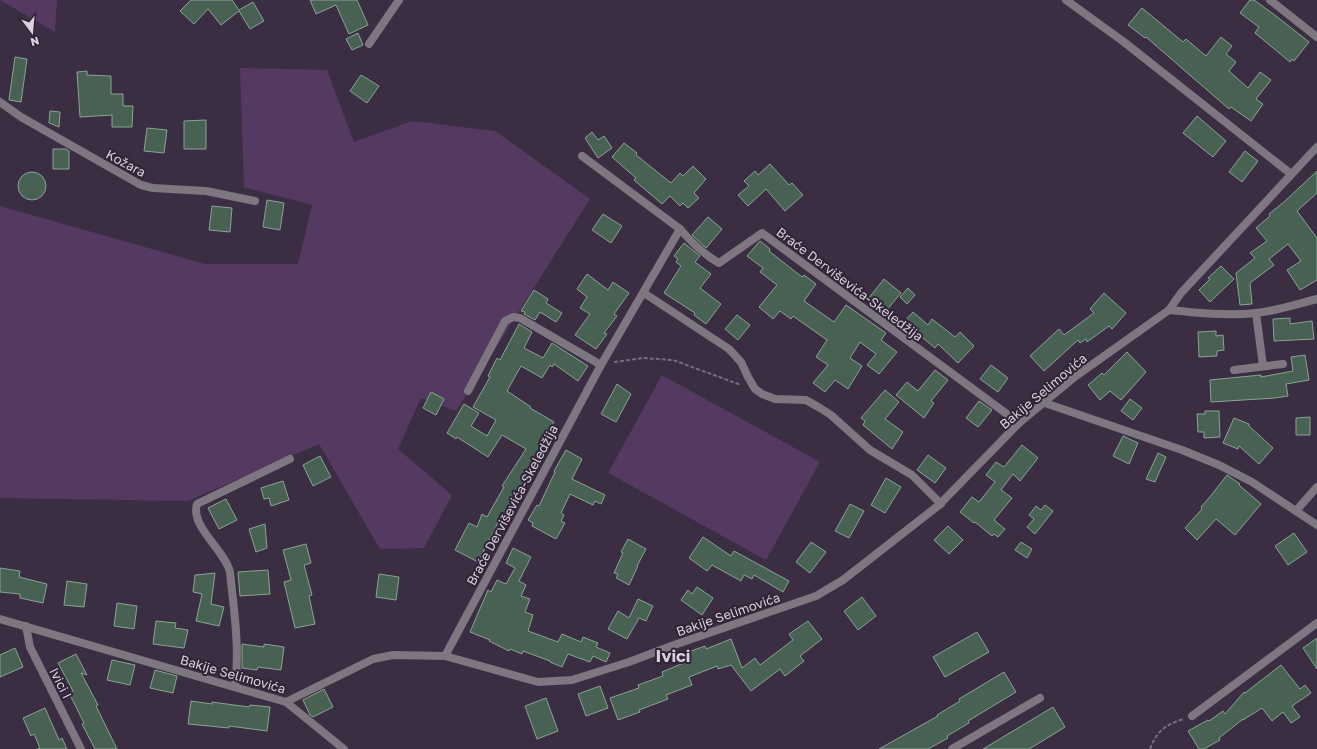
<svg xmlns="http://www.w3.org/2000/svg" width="1317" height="749" viewBox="0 0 1317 749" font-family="'Golos Text',sans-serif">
	<rect width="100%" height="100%" fill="#3b2e42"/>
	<g fill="#543961">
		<path d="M 0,0 L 57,0 L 55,32 Z"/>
		<path d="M 240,68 L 327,70 L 354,142 L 412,121 L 495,131 L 590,199 L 456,411 L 421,398 L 398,449 L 452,495 L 424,548 L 380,549 L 319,444 L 188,501 L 0,498 L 0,206 L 205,264 L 298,264 L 312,205 L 244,187 Z"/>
		<path d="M 662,375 L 820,462 L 766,560 L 608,473 Z"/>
	</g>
	<g fill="#486153" stroke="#89a495">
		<path d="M 191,0 L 232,0 L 239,10 L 253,2 L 264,21 L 250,29 L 239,11 L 221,25 L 208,9 L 194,24 L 180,11 Z"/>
		<path d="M 310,0 L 357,0 L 368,25 L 349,34 L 336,5 L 316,14 Z"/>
		<path d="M 1250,0 L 1254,0 L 1276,16 L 1309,42 L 1294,61 L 1292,59 L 1290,62 L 1255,33 L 1259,27 L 1240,13 Z"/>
		<path d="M 1142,8 L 1183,42 L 1186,39 L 1206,56 L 1221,37 L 1232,46 L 1226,54 L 1236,62 L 1229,71 L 1248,88 L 1260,72 L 1271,80 L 1256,99 L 1263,104 L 1251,121 L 1231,107 L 1229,109 L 1146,37 L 1145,38 L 1128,25 Z"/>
		<path d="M 358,33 L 363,45 L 352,50 L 346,39 Z"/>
		<path d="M 15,57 L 27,59 L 21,102 L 9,100 Z"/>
		<path d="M 87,71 L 87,75 L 111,76 L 111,94 L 123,94 L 123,106 L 133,106 L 132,127 L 112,127 L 112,115 L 80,117 L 77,72 Z"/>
		<path d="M 361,75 L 379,86 L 367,103 L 350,91 Z"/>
		<path d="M 50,111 L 60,112 L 59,127 L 49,123 Z"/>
		<path d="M 1197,116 L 1226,141 L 1213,157 L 1183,133 Z"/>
		<path d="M 206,120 L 206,149 L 184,149 L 184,121 Z"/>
		<path d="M 147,128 L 167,130 L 164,153 L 144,151 Z"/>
		<path d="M 592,132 L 598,140 L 604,136 L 612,148 L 598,158 L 585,138 Z"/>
		<path d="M 624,143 L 637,153 L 636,155 L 671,183 L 680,173 L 683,176 L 693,166 L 706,179 L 694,193 L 699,198 L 688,208 L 683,203 L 680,206 L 670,196 L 662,204 L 634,180 L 636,178 L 612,157 Z"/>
		<path d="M 53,149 L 66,149 L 69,151 L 69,169 L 53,169 Z"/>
		<path d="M 1245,151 L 1258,161 L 1242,182 L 1229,172 Z"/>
		<path d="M 770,164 L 789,185 L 792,183 L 803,195 L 785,211 L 766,189 L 748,206 L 738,195 L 749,186 L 744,181 L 755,171 L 758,175 Z"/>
		<path d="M 1317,171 L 1317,193 L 1297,211 L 1317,238 L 1317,280 L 1300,290 L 1287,270 L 1301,261 L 1288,244 L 1269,259 L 1274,265 L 1250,283 L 1252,304 L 1240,305 L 1236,273 L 1255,258 L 1250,253 L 1267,241 L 1256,228 L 1270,216 L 1269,214 L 1284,202 Z"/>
		<circle cx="32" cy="186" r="14"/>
		<path d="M 267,200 L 284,203 L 280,230 L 263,227 Z"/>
		<path d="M 212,206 L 232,208 L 230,232 L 209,230 Z"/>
		<path d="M 603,214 L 622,226 L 611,243 L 592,230 Z"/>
		<path d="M 708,217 L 722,229 L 706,248 L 692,235 Z"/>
		<path d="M 760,241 L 770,249 L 769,251 L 802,277 L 804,275 L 816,284 L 804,301 L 834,322 L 846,305 L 886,333 L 881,340 L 897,352 L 879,374 L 867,365 L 876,354 L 860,342 L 850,358 L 862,366 L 848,389 L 835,380 L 825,392 L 813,383 L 828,365 L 816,357 L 827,340 L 793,316 L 791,319 L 780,311 L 773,319 L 759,307 L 777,285 L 760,272 L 763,268 L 747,256 Z"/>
		<path d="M 684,243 L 700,256 L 695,262 L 711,274 L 700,288 L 721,304 L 706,324 L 694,315 L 695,313 L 664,293 L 681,266 L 676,262 L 678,259 L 674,256 Z"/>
		<path d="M 1221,266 L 1234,279 L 1210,302 L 1199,290 L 1210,279 L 1208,278 Z"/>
		<path d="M 587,274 L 608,290 L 613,282 L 629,293 L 614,314 L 617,316 L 604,333 L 607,334 L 596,349 L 575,335 L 590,314 L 580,308 L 587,297 L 577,289 Z"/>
		<path d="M 884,279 L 901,293 L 885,312 L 868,299 Z"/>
		<path d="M 908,288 L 915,295 L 907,304 L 900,297 Z"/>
		<path d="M 534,290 L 548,299 L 546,303 L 562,313 L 556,322 L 540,312 L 535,320 L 524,314 L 525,312 L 521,311 Z"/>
		<path d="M 1104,293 L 1126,313 L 1112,329 L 1109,326 L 1087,342 L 1086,339 L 1080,343 L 1078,340 L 1044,371 L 1030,356 L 1059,329 L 1064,335 L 1094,313 L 1090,309 Z"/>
		<path d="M 913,312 L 928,325 L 932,319 L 955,337 L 960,332 L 974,346 L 958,363 L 938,344 L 935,348 L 904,322 Z"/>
		<path d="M 737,315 L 750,325 L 738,340 L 725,329 Z"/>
		<path d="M 1290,318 L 1290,324 L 1312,321 L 1314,339 L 1274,341 L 1273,319 Z"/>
		<path d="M 519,324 L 532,332 L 524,348 L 543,358 L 552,343 L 588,366 L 578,381 L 554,364 L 552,367 L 550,365 L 542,378 L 521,366 L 507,391 L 531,407 L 530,408 L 554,422 L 543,440 L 547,443 L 540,456 L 524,480 L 526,481 L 502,521 L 500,519 L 478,562 L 455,550 L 469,523 L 477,527 L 482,514 L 487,517 L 504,487 L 502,486 L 526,449 L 502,435 L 488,457 L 457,437 L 456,439 L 447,433 L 464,404 L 479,413 L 471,426 L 487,436 L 496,420 L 473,407 L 490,377 L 488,376 L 497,358 L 500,360 Z"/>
		<path d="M 1216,331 L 1216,336 L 1223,335 L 1224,350 L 1217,351 L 1217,356 L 1199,357 L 1198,332 Z"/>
		<path d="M 1127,352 L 1146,372 L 1121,400 L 1110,391 L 1100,400 L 1088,385 L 1102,373 L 1104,375 Z"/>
		<path d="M 1305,355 L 1309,380 L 1286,384 L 1288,396 L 1275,398 L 1211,402 L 1210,380 L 1261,375 L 1261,377 L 1293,371 L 1291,357 Z"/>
		<path d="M 991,365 L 1008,378 L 998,392 L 980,379 Z"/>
		<path d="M 935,370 L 948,380 L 931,401 L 934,403 L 924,418 L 896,395 L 907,382 L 918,391 Z"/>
		<path d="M 617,384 L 631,394 L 616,422 L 601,414 Z"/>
		<path d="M 885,390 L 899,402 L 885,419 L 903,432 L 892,449 L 863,425 L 865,421 L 861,418 Z"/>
		<path d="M 431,392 L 444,399 L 436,415 L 423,408 Z"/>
		<path d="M 1130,399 L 1142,408 L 1133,420 L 1121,411 Z"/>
		<path d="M 979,401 L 992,410 L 978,427 L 966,418 Z"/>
		<path d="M 1205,411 L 1219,411 L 1220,437 L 1204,438 L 1204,432 L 1198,432 L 1197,414 L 1205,414 Z"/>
		<path d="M 1310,417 L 1310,435 L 1296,435 L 1296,418 Z"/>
		<path d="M 1234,418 L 1249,424 L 1249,426 L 1273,448 L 1259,464 L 1239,446 L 1238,449 L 1223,443 Z"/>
		<path d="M 1123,436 L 1138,443 L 1129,464 L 1113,456 Z"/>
		<path d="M 1022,445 L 1038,458 L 1020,481 L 1013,474 L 1001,490 L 1012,498 L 994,520 L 1005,529 L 998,537 L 994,534 L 992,536 L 975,522 L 974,523 L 960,512 L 972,497 L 979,502 L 995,482 L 986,475 L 996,462 L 1004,467 Z"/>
		<path d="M 566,450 L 582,459 L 572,479 L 605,495 L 601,504 L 595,501 L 593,505 L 570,494 L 561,513 L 564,515 L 561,521 L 565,523 L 556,539 L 532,526 L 533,523 L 528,520 L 537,505 L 539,506 L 555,472 L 554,471 Z"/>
		<path d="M 1158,453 L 1166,457 L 1155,482 L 1146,479 Z"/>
		<path d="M 928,455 L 946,468 L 935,483 L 917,470 Z"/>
		<path d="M 320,456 L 331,477 L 313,486 L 303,465 Z"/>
		<path d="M 1227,475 L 1240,484 L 1239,485 L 1261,504 L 1235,535 L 1216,519 L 1197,540 L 1185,528 L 1202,509 L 1201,507 L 1209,498 Z"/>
		<path d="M 886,478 L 901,487 L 885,513 L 871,505 Z"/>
		<path d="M 283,481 L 289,500 L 271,506 L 269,498 L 264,499 L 261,488 Z"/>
		<path d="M 226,499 L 237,520 L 219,529 L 208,508 Z"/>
		<path d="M 850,504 L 864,511 L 849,538 L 835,531 Z"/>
		<path d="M 1045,505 L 1053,511 L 1035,534 L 1027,527 L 1034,519 L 1029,515 L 1036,506 L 1041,510 Z"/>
		<path d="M 265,524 L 267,548 L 256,552 L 249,529 Z"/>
		<path d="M 948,526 L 963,540 L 949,554 L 934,540 Z"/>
		<path d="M 1294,533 L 1307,552 L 1288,565 L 1275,546 Z"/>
		<path d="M 703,537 L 731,556 L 734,551 L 789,581 L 783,592 L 754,575 L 752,579 L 744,575 L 741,581 L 712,565 L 707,571 L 689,558 Z"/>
		<path d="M 628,539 L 646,549 L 637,566 L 638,566 L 629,585 L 616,578 L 618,574 L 614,573 L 623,553 L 621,552 Z"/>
		<path d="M 811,542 L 826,552 L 810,573 L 796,562 Z"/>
		<path d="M 1021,542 L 1032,549 L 1027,558 L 1015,550 Z"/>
		<path d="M 306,544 L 311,563 L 304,565 L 312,595 L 309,596 L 315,624 L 295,628 L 284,582 L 291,580 L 283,550 Z"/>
		<path d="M 513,548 L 531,557 L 519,581 L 526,585 L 521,596 L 530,599 L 525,612 L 533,615 L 528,631 L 558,642 L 562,634 L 581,642 L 583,637 L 598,643 L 596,647 L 610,653 L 606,662 L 593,656 L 590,662 L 568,654 L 562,667 L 550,662 L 550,661 L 523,651 L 522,654 L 510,649 L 509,651 L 489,641 L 490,640 L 470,632 L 488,590 L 491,592 L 497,580 L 506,584 L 515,568 L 506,563 Z"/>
		<path d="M 0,568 L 20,571 L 19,577 L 47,584 L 43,603 L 20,598 L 20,594 L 0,592 Z"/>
		<path d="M 268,570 L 270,594 L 240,596 L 238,572 Z"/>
		<path d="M 215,573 L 211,604 L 224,607 L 219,626 L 196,621 L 202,594 L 193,592 L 195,575 Z"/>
		<path d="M 379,574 L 399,577 L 396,600 L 376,597 Z"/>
		<path d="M 67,581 L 87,584 L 84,607 L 64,605 Z"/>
		<path d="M 697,587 L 713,598 L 702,615 L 681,600 L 688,590 L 692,594 Z"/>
		<path d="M 862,597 L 876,616 L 858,630 L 844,611 Z"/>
		<path d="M 638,599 L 653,606 L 646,621 L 639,618 L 627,639 L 608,629 L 618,611 L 629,618 Z"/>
		<path d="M 117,603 L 137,606 L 134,629 L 114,626 Z"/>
		<path d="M 156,621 L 176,623 L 175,628 L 188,630 L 184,648 L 153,644 Z"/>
		<path d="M 808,621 L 822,639 L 800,656 L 804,661 L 785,676 L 780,669 L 751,691 L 731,665 L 718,669 L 717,666 L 689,677 L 692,685 L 666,695 L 668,699 L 639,710 L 640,712 L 618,720 L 610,698 L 639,688 L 638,685 L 663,676 L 662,672 L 686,662 L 683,654 L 705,646 L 706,649 L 731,639 L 742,668 L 755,658 L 760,665 L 793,640 L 789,634 Z"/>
		<path d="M 977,632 L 989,652 L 945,677 L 933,657 Z"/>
		<path d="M 1317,638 L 1317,669 L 1303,648 Z"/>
		<path d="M 242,644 L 264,647 L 264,644 L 284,647 L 281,670 L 258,667 L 257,670 L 242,668 Z"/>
		<path d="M 15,648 L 23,667 L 0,677 L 0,655 Z"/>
		<path d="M 76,654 L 87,675 L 81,673 L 98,705 L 96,706 L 117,749 L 95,749 L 82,724 L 84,723 L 69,693 L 73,691 L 58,663 Z"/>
		<path d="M 112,660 L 135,665 L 130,685 L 107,680 Z"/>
		<path d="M 1281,665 L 1300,689 L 1305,685 L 1311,693 L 1292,706 L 1300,717 L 1291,723 L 1283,712 L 1272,721 L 1262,708 L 1243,720 L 1243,719 L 1219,738 L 1220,740 L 1204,749 L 1199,749 L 1188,731 L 1208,720 L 1209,721 L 1223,711 L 1225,714 L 1244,692 L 1245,693 Z"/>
		<path d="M 155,670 L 177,676 L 173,693 L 150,688 Z"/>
		<path d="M 1004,672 L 1016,692 L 968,721 L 969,723 L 947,736 L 948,738 L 928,749 L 879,749 L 938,716 L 937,715 L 960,701 L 959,699 Z"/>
		<path d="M 600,686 L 608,708 L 586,716 L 578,694 Z"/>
		<path d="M 324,689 L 333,707 L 313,717 L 310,715 L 303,700 Z"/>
		<path d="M 546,698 L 558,731 L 537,739 L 525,706 Z"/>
		<path d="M 191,701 L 212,704 L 212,702 L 249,707 L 250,705 L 270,707 L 267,731 L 229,726 L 229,728 L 188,724 Z"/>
		<path d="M 1053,707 L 1065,727 L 1044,740 L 1029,749 L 983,749 Z"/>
		<path d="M 45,708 L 59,740 L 62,738 L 67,749 L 37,749 L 40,748 L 34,734 L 31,736 L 23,718 Z"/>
	</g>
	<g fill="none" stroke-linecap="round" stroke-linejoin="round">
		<g stroke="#786d7e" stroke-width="2" stroke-dasharray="4 2" stroke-linecap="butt">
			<path d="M 614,362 L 644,358 L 673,360 L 741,385"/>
			<path d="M 1150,749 C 1157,731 1165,725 1183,719"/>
		</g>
		<g stroke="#7e7781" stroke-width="8">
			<path d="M 1066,0 L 1124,42 L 1291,174"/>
			<path d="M 1270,0 L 1317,37"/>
			<path d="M 369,44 L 399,0"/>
			<path d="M 0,102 L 21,117 L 141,185 L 153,188 L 206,191 L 255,201"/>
			<path d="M 582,156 L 680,229"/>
			<path d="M 644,293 L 729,349 L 741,362 L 748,377 L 755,389 L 762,394 L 775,399 L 806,400 L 820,408 L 831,415 L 870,450 L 912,475 L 941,504"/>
			<path d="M 1169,310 L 1181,293 L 1317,147"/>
			<path d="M 1256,313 L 1263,366"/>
			<path d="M 1234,370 L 1283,364"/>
			<path d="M 468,391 L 505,321 L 513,317 L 520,318 L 601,365"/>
			<path d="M 1045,403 L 1182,450 L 1219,465 L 1252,482 L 1317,525"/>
			<path d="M 1296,511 L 1317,487"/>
			<path d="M 0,619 L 286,702 L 344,749"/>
			<path d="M 26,626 L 30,647 L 81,749"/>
			<path d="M 445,656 L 601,365 L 680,229 C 692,243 703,254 719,263 L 762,233 L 1019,423"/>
			<path d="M 235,687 C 240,648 234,611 230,572 C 225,550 190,527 197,504 L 290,459"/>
			<path d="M 286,702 L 373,659 L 393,655 L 445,656 L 538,682 L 572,680 L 629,662 L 674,645 L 816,596 L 843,580 L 939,505 L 1019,423 L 1076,376 L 1169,310 C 1198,313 1227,316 1256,313 C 1277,311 1297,304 1317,299"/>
			<path d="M 1192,716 L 1317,623"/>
			<path d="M 952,749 L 1040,698"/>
		</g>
	</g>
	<g text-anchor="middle" stroke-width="4" stroke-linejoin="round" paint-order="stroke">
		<g font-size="13" fill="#d9d1de" stroke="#312437">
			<text transform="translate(126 163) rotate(28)" y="5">Kožara</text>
			<text transform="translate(850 284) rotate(37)" y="5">Braće Derviševića-Skeledžija</text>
			<text transform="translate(1043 391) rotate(-40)" y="5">Bakije Selimovića</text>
			<text transform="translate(512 505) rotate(-62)" y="5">Braće Derviševića-Skeledžija</text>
			<text transform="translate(728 614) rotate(-19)" y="5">Bakije Selimovića</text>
			<text transform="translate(233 674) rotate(16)" y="5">Bakije Selimovića</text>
			<text transform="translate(61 683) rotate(63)" y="5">Ivici I</text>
		</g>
		<g font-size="17" font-weight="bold" fill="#d9d1de" stroke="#312437">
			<text x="673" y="662">Ivici</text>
		</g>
	</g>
	<g transform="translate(32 32) rotate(164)" stroke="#312437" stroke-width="3" paint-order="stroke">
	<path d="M0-3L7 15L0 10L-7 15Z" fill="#d9d1de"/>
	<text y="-6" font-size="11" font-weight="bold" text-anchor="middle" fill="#d9d1de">N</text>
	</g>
</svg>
